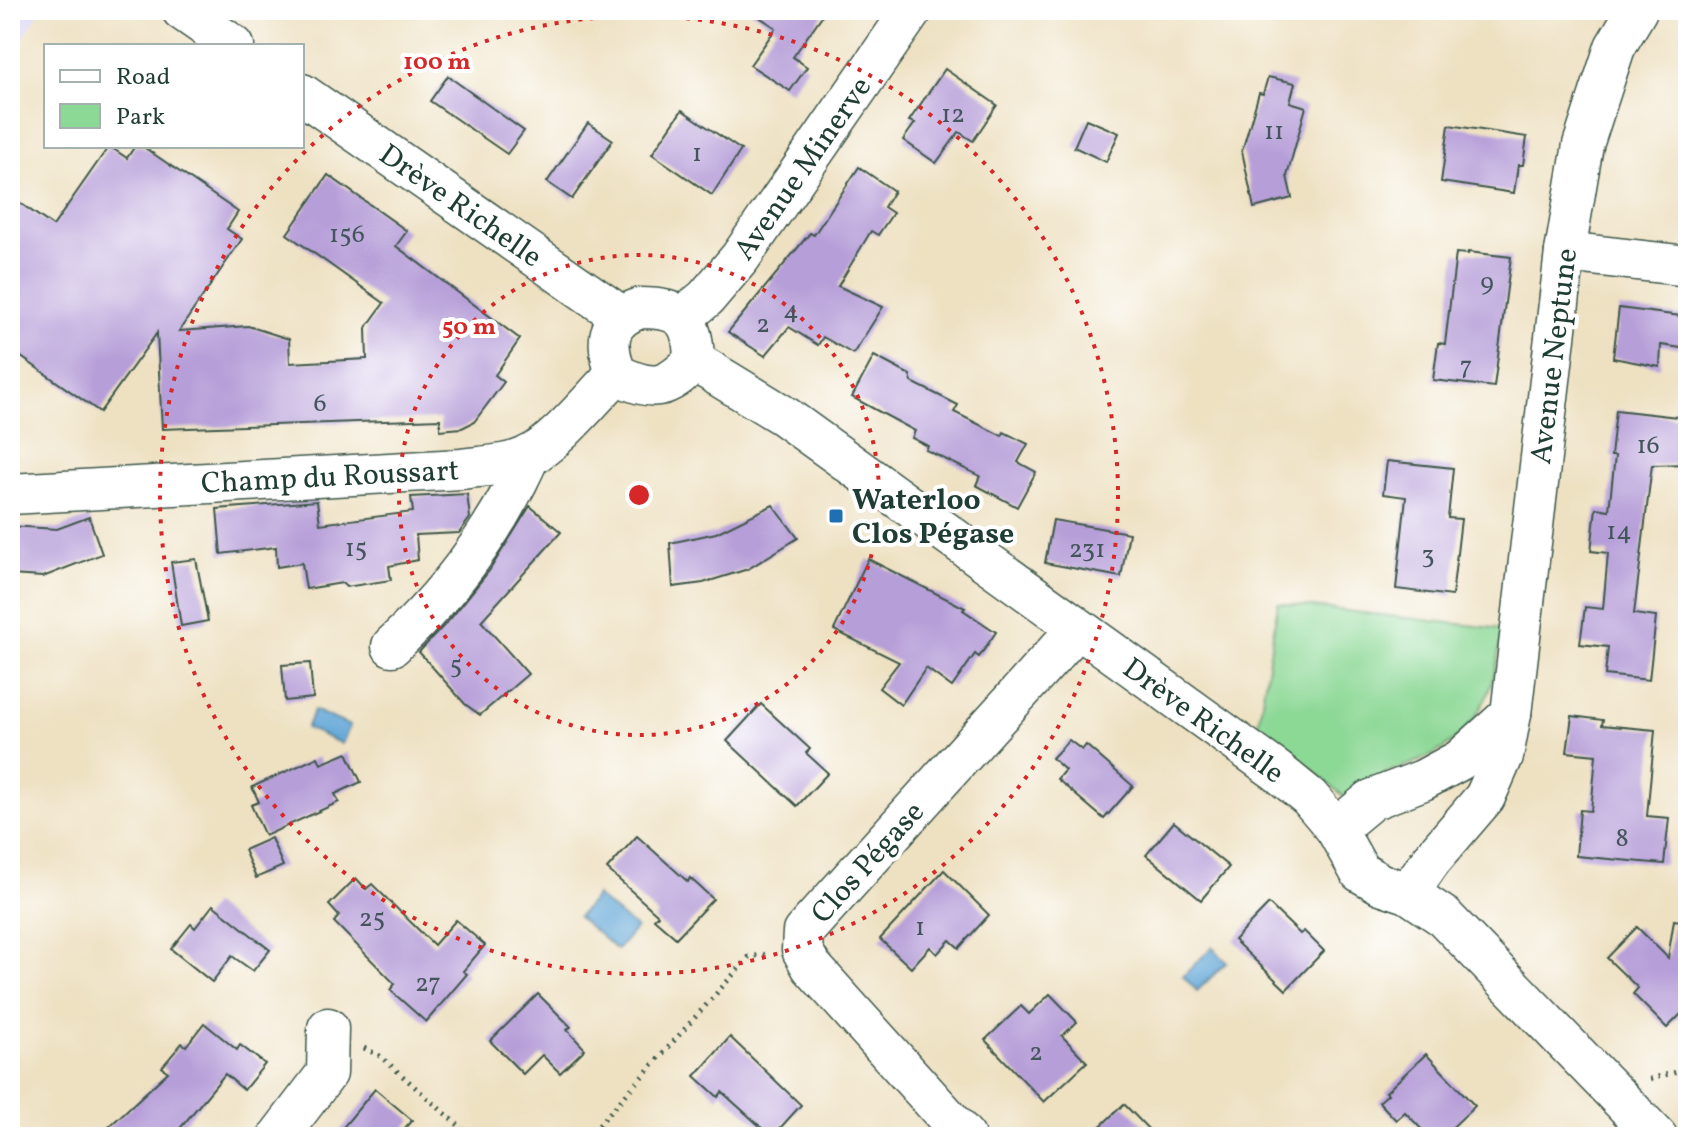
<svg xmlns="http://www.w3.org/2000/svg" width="1698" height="1147" viewBox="0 0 1698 1147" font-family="Vollkorn,serif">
	<rect width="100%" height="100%" fill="#fff"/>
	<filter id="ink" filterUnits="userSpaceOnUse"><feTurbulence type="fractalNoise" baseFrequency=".0125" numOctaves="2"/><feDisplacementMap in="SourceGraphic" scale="16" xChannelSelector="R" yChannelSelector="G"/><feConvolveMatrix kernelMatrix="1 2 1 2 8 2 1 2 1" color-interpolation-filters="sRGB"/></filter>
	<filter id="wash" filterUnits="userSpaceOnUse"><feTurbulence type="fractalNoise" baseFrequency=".006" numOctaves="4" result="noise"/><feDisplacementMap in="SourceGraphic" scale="32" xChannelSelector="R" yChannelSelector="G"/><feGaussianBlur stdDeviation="1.8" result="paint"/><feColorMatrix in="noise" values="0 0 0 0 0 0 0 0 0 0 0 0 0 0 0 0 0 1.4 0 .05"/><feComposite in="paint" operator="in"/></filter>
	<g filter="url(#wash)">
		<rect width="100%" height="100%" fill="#eee1c2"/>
		<path fill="#dbd6f7" d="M 10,10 L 41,10 L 10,58 Z"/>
		<path fill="#8cd895" stroke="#568a64" stroke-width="2" d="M 1278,603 L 1501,629 C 1498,681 1482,727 1434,754 C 1416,764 1395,768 1377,777 C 1366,782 1356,791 1346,798 L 1258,726 Z"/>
		<g fill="#60a6d6" stroke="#407285" stroke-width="2">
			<path d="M 314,710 L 350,726 L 342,744 L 306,728 Z"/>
			<path d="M 596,896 L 636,928 L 617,950 L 578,917 Z"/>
			<path d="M 1212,947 L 1227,962 L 1197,991 L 1183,976 Z"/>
		</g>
		<g id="blocks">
			<g fill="#b69ed8">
				<path d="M 749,10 L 826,10 L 793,57 L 807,67 L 790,91 L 750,65 L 776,28 Z"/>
				<path d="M 945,69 L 997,105 L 973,141 L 959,132 L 936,163 L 903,140 L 915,123 L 909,121 Z"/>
				<path d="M 448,76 L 524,131 L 507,154 L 430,101 Z"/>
				<path d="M 1268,77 L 1295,83 L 1290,102 L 1306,107 L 1287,176 L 1292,198 L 1254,208 L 1242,151 L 1259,93 L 1263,94 Z"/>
				<path d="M 682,110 L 741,150 L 712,195 L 652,154 Z"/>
				<path d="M 1086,119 L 1119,133 L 1106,162 L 1074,147 Z"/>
				<path d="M 588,123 L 613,140 L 572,199 L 547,182 Z"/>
				<path d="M 1449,125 L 1527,137 L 1523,165 L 1518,165 L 1514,193 L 1441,182 Z"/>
				<path d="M 109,146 L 127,158 L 135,146 L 142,146 L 238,212 L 227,229 L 242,239 L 179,331 L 248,326 L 289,339 L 290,363 L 367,359 L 366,328 L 384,303 L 287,234 L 328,175 L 407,231 L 396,246 L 520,339 L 495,375 L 504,382 L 474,422 L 462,428 L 440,430 L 440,419 L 162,429 L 157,333 L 100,412 L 10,349 L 10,196 L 53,226 Z"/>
				<path d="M 859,167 L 894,191 L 884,207 L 893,213 L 878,235 L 871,231 L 838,286 L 883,307 L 853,354 L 823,337 L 818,345 L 789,327 L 765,356 L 728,332 L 810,233 L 814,235 Z"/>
				<path d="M 1468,252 L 1511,257 L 1494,387 L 1433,380 L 1438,343 L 1445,344 L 1456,253 L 1468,254 Z"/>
				<path d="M 1619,308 L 1688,317 L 1688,349 L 1661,345 L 1660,367 L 1613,358 Z"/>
				<path d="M 874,356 L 910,375 L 912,382 L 958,405 L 954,412 L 1002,436 L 1004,432 L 1028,444 L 1018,462 L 1036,472 L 1017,507 L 976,485 L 980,476 L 926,450 L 928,446 L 912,438 L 915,431 L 852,397 Z"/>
				<path d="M 1616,410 L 1686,418 L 1684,432 L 1688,432 L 1688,464 L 1652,465 L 1634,614 L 1656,617 L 1649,680 L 1605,675 L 1608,647 L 1580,644 L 1585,607 L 1603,609 L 1608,553 L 1591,551 L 1596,508 L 1609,510 L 1615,456 L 1611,456 Z"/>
				<path d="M 1387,461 L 1453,468 L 1448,518 L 1461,519 L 1452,596 L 1396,589 L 1406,497 L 1383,494 Z"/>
				<path d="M 467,494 L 470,518 L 459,533 L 416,535 L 418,560 L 389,566 L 391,580 L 346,587 L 342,583 L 306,589 L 302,563 L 277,567 L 276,547 L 221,554 L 217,509 L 317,501 L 320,524 L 413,512 L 411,497 Z"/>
				<path d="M 773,505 L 798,538 L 748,569 L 703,583 L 673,587 L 670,543 L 716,533 Z"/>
				<path d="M 530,506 L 561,532 L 481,621 L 528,674 L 480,715 L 465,704 L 419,652 L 451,618 L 489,571 Z"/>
				<path d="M 89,517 L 102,554 L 43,577 L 10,575 L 10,526 L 57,529 Z"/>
				<path d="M 1053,520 L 1129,533 L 1121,577 L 1045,563 Z"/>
				<path d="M 196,559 L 208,621 L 181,626 L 171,562 Z"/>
				<path d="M 868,559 L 965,608 L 963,610 L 996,632 L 979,657 L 975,654 L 952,687 L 926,668 L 901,705 L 879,688 L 899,662 L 834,630 Z"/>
				<path d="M 310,663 L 313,698 L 285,701 L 282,665 Z"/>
				<path d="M 761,704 L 810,749 L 806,753 L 828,773 L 797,806 L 727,741 Z"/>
				<path d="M 1572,716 L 1603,720 L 1602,725 L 1655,730 L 1647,816 L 1669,818 L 1664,864 L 1576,856 L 1580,810 L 1591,811 L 1596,755 L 1567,752 Z"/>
				<path d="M 1069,740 L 1082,750 L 1086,745 L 1133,786 L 1104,819 L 1057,779 L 1065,770 L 1052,758 Z"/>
				<path d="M 347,753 L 361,782 L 335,794 L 339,802 L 265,836 L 251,805 L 259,802 L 252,787 L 318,757 L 321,764 Z"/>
				<path d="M 1174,822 L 1229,867 L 1201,900 L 1146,855 Z"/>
				<path d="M 637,836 L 688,882 L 690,878 L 713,899 L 676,938 L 654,919 L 658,915 L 607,869 Z"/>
				<path d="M 271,838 L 283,866 L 256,878 L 244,850 Z"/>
				<path d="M 944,870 L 989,915 L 959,948 L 950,940 L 937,954 L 930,947 L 911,968 L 880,939 Z"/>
				<path d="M 356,878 L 366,889 L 372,884 L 434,945 L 456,920 L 485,945 L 463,971 L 467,974 L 426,1022 L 390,990 L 395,984 L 334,922 L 339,916 L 329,905 Z"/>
				<path d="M 1269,904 L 1300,934 L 1304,931 L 1324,951 L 1286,990 L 1234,940 Z"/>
				<path d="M 213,905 L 270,950 L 253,971 L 232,956 L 212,982 L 171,949 L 191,924 L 195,928 Z"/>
				<path d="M 1674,920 L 1688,922 L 1688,1007 L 1667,1028 L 1633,994 L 1638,988 L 1607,958 L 1637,927 L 1668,958 Z"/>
				<path d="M 538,994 L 571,1027 L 567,1030 L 585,1049 L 560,1073 L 542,1055 L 523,1074 L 490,1041 Z"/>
				<path d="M 1050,994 L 1077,1022 L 1062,1036 L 1087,1062 L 1044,1102 L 985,1040 L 1021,1006 L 1029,1014 Z"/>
				<path d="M 204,1023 L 237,1050 L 240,1045 L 265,1064 L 244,1090 L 225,1074 L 173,1137 L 98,1137 L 168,1072 L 162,1067 L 182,1043 L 186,1046 Z"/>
				<path d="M 730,1037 L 801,1105 L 772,1137 L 722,1092 L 718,1097 L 695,1076 Z"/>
				<path d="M 1426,1054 L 1475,1106 L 1442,1137 L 1429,1137 L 1405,1112 L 1396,1120 L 1379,1102 L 1388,1094 L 1386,1092 Z"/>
				<path d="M 375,1089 L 412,1120 L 397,1137 L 335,1137 Z"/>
				<path d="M 1124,1104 L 1156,1137 L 1089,1137 Z"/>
			</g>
		</g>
	</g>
	<g filter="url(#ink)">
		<use href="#blocks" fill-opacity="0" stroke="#3e5649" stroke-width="2"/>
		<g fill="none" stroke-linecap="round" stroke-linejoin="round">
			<g stroke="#3e5649" stroke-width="43">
				<g id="minor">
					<path d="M 182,10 L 234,46"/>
					<path d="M 302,94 L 621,316"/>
					<path d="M 1565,252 L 1688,266"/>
					<path d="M 640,308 C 682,308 693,319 694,361 C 666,390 653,392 616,374 C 605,342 605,321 640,308 Z"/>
					<path d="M 683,317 L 706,298 L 740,258 L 912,10"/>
					<path d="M 694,361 L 784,416 L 1277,771 L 1309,797 L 1336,829 L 1360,872 L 1381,884 L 1408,893 L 1444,917 L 1657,1137"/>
					<path d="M 10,494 L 461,469 C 483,466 508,466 529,456 C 557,442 593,397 616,374"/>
					<path d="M 392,646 C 450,592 498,527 530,455"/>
					<path d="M 1336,829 L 1371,800 L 1423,780 L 1460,760 L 1511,714"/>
					<path d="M 1408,893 L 1431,860 L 1485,797 L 1503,756 L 1511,714 L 1565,252 L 1583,145 L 1615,47 L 1637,10"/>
					<path d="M 278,1137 L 327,1073 L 328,1028"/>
					<path d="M 965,1137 L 811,966 L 802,950 L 803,932 L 1077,629"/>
				</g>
			</g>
			<g stroke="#3e5649" stroke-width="5" stroke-dasharray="2 6" stroke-linecap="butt">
				<path d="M 364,1048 L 380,1056 L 466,1132 L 492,1137"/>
				<path d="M 1650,1079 L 1688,1069"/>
				<path d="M 588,1137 L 749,957 L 769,954"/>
			</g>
			<use href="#minor" stroke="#fff" stroke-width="40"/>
		</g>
	</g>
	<g fill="none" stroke="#d62828" stroke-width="4" stroke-dasharray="4 8">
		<circle cx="639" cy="495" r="240"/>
		<circle cx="639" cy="495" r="479"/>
	</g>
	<rect fill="#1f6fb2" stroke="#fff" stroke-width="3" x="828" y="508" width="16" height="16" rx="4"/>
	<g text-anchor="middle" stroke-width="8" stroke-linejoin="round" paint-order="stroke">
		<g font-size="26" fill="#45555d">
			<text x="953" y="122">12</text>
			<text x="1274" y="139">11</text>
			<text x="697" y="161">1</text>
			<text x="347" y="242">156</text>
			<text x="1487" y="290">9</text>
			<text x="791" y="318">4</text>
			<text x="763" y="332">2</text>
			<text x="1466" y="374">7</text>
			<text x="320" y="411">6</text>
			<text x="1648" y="453">16</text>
			<text x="1619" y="539">14</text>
			<text x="356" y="556">15</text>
			<text x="1087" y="557">231</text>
			<text x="1428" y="563">3</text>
			<text x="456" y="673">5</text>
			<text x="1622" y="846">8</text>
			<text x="372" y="926">25</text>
			<text x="920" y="935">1</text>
			<text x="428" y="991">27</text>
			<text x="1036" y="1060">2</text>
		</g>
		<g font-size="30" fill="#1f3d34" stroke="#fff">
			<text transform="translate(802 168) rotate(-55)" y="10">Avenue Minerve</text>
			<text transform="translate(461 205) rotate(35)" y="10">Drève Richelle</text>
			<text transform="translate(1553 356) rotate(-83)" y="10">Avenue Neptune</text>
			<text transform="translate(330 476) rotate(-3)" y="10">Champ du Roussart</text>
			<text transform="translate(1204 720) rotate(36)" y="10">Drève Richelle</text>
			<text transform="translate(867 862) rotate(-48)" y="10">Clos Pégase</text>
		</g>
		<g font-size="30" font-weight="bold" fill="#1f3d34" stroke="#fff" text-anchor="start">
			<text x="852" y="509">Waterloo<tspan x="852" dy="34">Clos Pégase</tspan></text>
		</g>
	</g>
	<circle cx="639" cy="495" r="12" fill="#d62828" stroke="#fff" stroke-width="4"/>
	<g font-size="24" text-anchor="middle" font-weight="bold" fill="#d62828" stroke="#fff" stroke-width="8" stroke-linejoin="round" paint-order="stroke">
		<text x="437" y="69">100 m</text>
		<text x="469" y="334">50 m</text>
	</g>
	<rect width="1698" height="1147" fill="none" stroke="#fff" stroke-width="40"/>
	<rect x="44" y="44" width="260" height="104" fill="#ffffff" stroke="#a5b1ae" stroke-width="2"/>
	<rect x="60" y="70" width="40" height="12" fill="#ffffff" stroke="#a5b1ae" stroke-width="2"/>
	<text x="116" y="84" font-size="24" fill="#1f3d34">Road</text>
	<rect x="60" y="104" width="40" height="24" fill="#8cd895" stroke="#a5b1ae" stroke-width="2"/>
	<text x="116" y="124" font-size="24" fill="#1f3d34">Park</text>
</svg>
